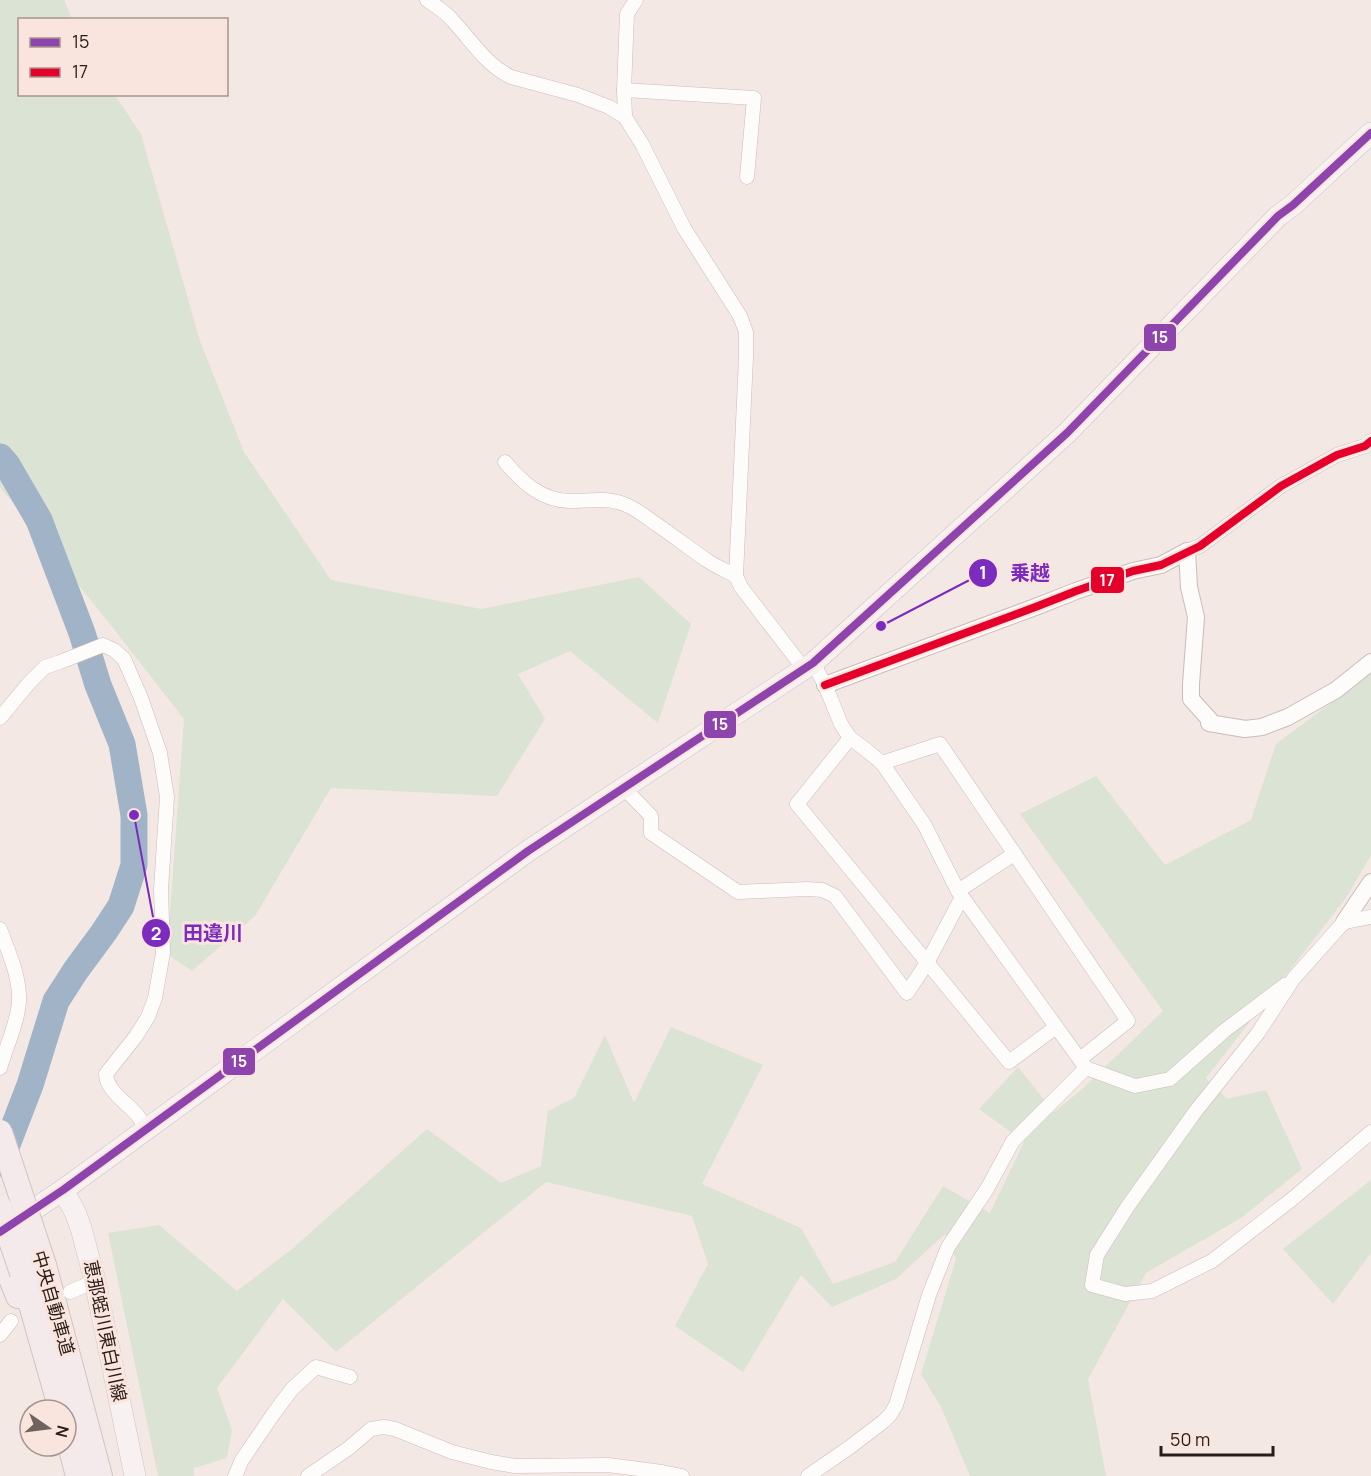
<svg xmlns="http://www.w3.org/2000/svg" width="1371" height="1476" viewBox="0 0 1371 1476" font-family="Manrope,'Noto Sans JP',sans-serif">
	<rect width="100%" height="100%" fill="#f4e8e4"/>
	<g fill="#dae3d4">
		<path d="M 0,0 L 64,0 L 72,19 L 20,20 L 20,94 L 115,95 L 141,134 L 200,341 L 244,452 L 331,580 L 481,609 L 639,577 L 691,624 L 658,723 L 570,651 L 518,674 L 545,719 L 497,796 L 331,788 L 255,916 L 192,971 L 167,954 L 184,719 L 113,628 L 0,487 Z"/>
		<path d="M 1371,673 L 1371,855 L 1346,898 L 1206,1078 L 1227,1099 L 1266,1090 L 1302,1169 L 1241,1218 L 1146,1273 L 1088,1379 L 1106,1476 L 970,1476 L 941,1407 L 921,1374 L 956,1259 L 945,1234 L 896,1279 L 832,1307 L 801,1275 L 743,1372 L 675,1326 L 708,1264 L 692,1216 L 546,1182 L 336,1352 L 283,1299 L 217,1388 L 232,1430 L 227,1458 L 194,1468 L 194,1476 L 158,1476 L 108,1233 L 159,1225 L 237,1291 L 292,1249 L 427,1129 L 501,1183 L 541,1166 L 548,1111 L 574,1098 L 605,1035 L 634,1103 L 671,1027 L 763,1065 L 702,1184 L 801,1228 L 833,1284 L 895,1262 L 943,1186 L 990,1213 L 1024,1142 L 979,1109 L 1018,1067 L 1054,1112 L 1081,1090 L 1163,1011 L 1020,814 L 1096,776 L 1165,865 L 1251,820 L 1276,744 Z"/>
		<path d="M 1371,1180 L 1371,1253 L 1333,1304 L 1283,1249 Z"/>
	</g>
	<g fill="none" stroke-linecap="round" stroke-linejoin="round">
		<path stroke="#a1b4c7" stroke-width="27" d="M 0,457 L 7,465 L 39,520 L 82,633 L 98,685 L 122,744 L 134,815 L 134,865 L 121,906 L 104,932 L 76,970 L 56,1001 L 30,1085 L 0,1163"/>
		<g stroke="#c9bdb9" stroke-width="15">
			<g id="minor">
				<path d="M 427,0 C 436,6 446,12 453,21 C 472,41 486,65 511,77 L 578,95 L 609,107 L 625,117 L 642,144 L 684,228 L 740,316 L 746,332 L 746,357 L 736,576 L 741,587 L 804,669"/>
				<path d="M 624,90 L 754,98 L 747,177"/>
				<path d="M 625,117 L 624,90 L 627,14 L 636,0"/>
				<path d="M 505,462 C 522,482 542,501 570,501 C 589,501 605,497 624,504 C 635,508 646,517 656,524 C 674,536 690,549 708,561 C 717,567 727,571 736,576"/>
				<path d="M 1187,551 L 1200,546 L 1281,486 L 1337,455 L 1365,446 L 1371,441"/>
				<path d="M 813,663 L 825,685 L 841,724 L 850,738 L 865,749 L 882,763 L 924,824 L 958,891 L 1086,1068 L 1135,1086 L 1170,1079 L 1224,1031 L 1285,985"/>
				<path d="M 0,718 L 29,683 L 45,667 L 60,662 L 103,645 L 114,650 L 124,659 L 141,698 L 160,753 L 167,797 L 161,889 L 163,953 L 155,998 L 148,1017 L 136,1036 L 106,1074 C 107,1092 128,1103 138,1116 C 141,1120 144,1125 146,1129"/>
				<path d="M 850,738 L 797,804 L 1009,1062 L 1056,1027"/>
				<path d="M 882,763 L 940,744 L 1128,1021 L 1080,1059"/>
				<path d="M 624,788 L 651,816 L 651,833 L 738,892 L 807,889 L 822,890 L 835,896 L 907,993 L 927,963 L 962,897"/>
				<path d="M 958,891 L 1014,854"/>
				<path d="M 1371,917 L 1344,922 L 1294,978 L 1258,1033 L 1195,1112 L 1128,1206 L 1097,1255 L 1092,1285 L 1125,1294 L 1152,1291 L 1212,1261 L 1291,1200 L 1371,1132"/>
				<path d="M 0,929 C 8,951 20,976 19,1001 C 18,1022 6,1047 0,1068"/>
				<path d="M 70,1292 L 95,1281"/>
				<path d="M 0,1335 L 11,1321"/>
				<path d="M 235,1476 L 242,1460 L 274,1413 L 292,1389 L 316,1367 L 350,1377"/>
				<path d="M 308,1476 L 349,1448 L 371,1429 L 384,1427 L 395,1429 L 452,1452 L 491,1462 L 515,1466 L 608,1465 L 662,1472 L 682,1476"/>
				<path d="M 808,1476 L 850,1447 L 884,1421 L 890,1415 L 896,1405 L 929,1295 L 948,1247 L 987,1189 L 1013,1141 L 1086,1068"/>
			</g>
		</g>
		<g stroke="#c9bdb9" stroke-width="18">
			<g id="tertiary">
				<path d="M 825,685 L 1038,606 L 1076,591 L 1133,571 L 1161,565 L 1187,551 L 1189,587 L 1196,617 L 1191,684 L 1191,699 L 1210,720 L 1209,723 L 1245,729 L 1262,727 L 1288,717 L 1336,690 L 1371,662"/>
				<path d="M 1344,922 L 1371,882"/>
			</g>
		</g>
		<g stroke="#ccc5c3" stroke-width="22">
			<g id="primary">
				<path d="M 63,1190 L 75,1212 L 81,1228 L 95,1281 L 135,1476"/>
				<path d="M 13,1223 L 63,1190 L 528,851 L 813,663 L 1067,433 L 1278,216 L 1293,205 L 1371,133"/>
			</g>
		</g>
		<g stroke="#ccc5c3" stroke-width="26">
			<g id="motorway">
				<path d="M 0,1251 L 18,1296"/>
				<path d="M 44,1265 L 100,1476"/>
				<path d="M 22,1273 L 61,1410"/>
				<path d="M 66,1430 L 78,1476"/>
			</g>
		</g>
		<use href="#minor" stroke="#fdfcfb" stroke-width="14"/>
		<use href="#tertiary" stroke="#fdfcfb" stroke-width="16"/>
		<use href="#primary" stroke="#f7f1f2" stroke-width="21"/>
		<use href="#motorway" stroke="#f4eaec" stroke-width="24"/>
		<g stroke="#ccc5c3" stroke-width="26" stroke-linecap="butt">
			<g id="motorway-bridge">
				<path d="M 0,1132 L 44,1265"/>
				<path d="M 0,1208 L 22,1273"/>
			</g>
		</g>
		<use href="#motorway-bridge" stroke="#f4eaec" stroke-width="24"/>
		<g stroke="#fae5de" stroke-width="12">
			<path id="bus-1" d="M 0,1232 L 63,1190 L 528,851 L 813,663 L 1067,433 L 1278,216 L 1293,205 L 1371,133"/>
		</g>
		<g stroke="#fae5de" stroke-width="12">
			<path id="bus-2" d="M 825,685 L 1038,606 L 1076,591 L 1133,571 L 1161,565 L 1200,546 L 1281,486 L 1337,455 L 1365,446 L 1371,441"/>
		</g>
		<use href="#bus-1" stroke="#8e44ad" stroke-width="8"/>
		<use href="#bus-2" stroke="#e4002b" stroke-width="8"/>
	</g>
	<g text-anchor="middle" stroke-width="6" stroke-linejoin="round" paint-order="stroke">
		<g font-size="18" fill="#291c18" stroke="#fae5de">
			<text transform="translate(53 1303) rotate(74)" y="6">中央自動車道</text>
			<text transform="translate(105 1331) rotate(78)" y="6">恵那蛭川東白川線</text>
		</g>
	</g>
	<path fill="none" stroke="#7b2cbf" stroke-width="2" d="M881 626L983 573M134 815L156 933"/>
	<g fill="#7b2cbf" stroke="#fae5de" stroke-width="2">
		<circle cx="881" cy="626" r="6"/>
		<circle cx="134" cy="815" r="6"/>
		<circle cx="983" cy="573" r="15"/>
		<circle cx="156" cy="933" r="15"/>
	</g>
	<g font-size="18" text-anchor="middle" font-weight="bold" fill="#fff">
		<text x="983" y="579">1</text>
		<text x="156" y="940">2</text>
	</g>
	<g font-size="20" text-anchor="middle" font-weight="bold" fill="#7b2cbf" stroke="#fae5de" stroke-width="6" stroke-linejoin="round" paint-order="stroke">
		<text x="1030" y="580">乗越</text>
		<text x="213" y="940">田違川</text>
	</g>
	<g stroke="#fae5de" stroke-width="2">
		<rect x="1143" y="323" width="34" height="29" rx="6" fill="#8e44ad"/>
		<rect x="1090" y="566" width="35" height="28" rx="6" fill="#e4002b"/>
		<rect x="703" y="710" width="34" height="29" rx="6" fill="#8e44ad"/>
		<rect x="222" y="1047" width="34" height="29" rx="6" fill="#8e44ad"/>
	</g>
	<g font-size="16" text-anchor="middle" font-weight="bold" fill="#fff">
		<text x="1160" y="343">15</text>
		<text x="1107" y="586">17</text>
		<text x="720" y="730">15</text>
		<text x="239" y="1067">15</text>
	</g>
	<rect x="18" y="18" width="210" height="78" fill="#fae5de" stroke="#a6958f" stroke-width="1.5"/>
	<rect x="30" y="38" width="30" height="9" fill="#8e44ad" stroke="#a6958f" stroke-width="1.5"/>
	<text x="72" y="48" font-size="18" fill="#291c18">15</text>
	<rect x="30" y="68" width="30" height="9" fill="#e4002b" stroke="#a6958f" stroke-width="1.5"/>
	<text x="72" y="78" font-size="18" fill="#291c18">17</text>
	<g transform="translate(48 1428) rotate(104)"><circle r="28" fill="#fae5de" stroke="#a6958f" stroke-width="1.5"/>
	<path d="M0-4.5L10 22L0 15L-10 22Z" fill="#70635f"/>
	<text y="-9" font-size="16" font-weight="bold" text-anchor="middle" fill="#291c18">N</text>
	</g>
	<path d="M1161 1446v9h112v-9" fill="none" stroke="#291c18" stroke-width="3"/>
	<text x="1170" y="1446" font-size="18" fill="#291c18" stroke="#fae5de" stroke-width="4.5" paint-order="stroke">50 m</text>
</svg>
